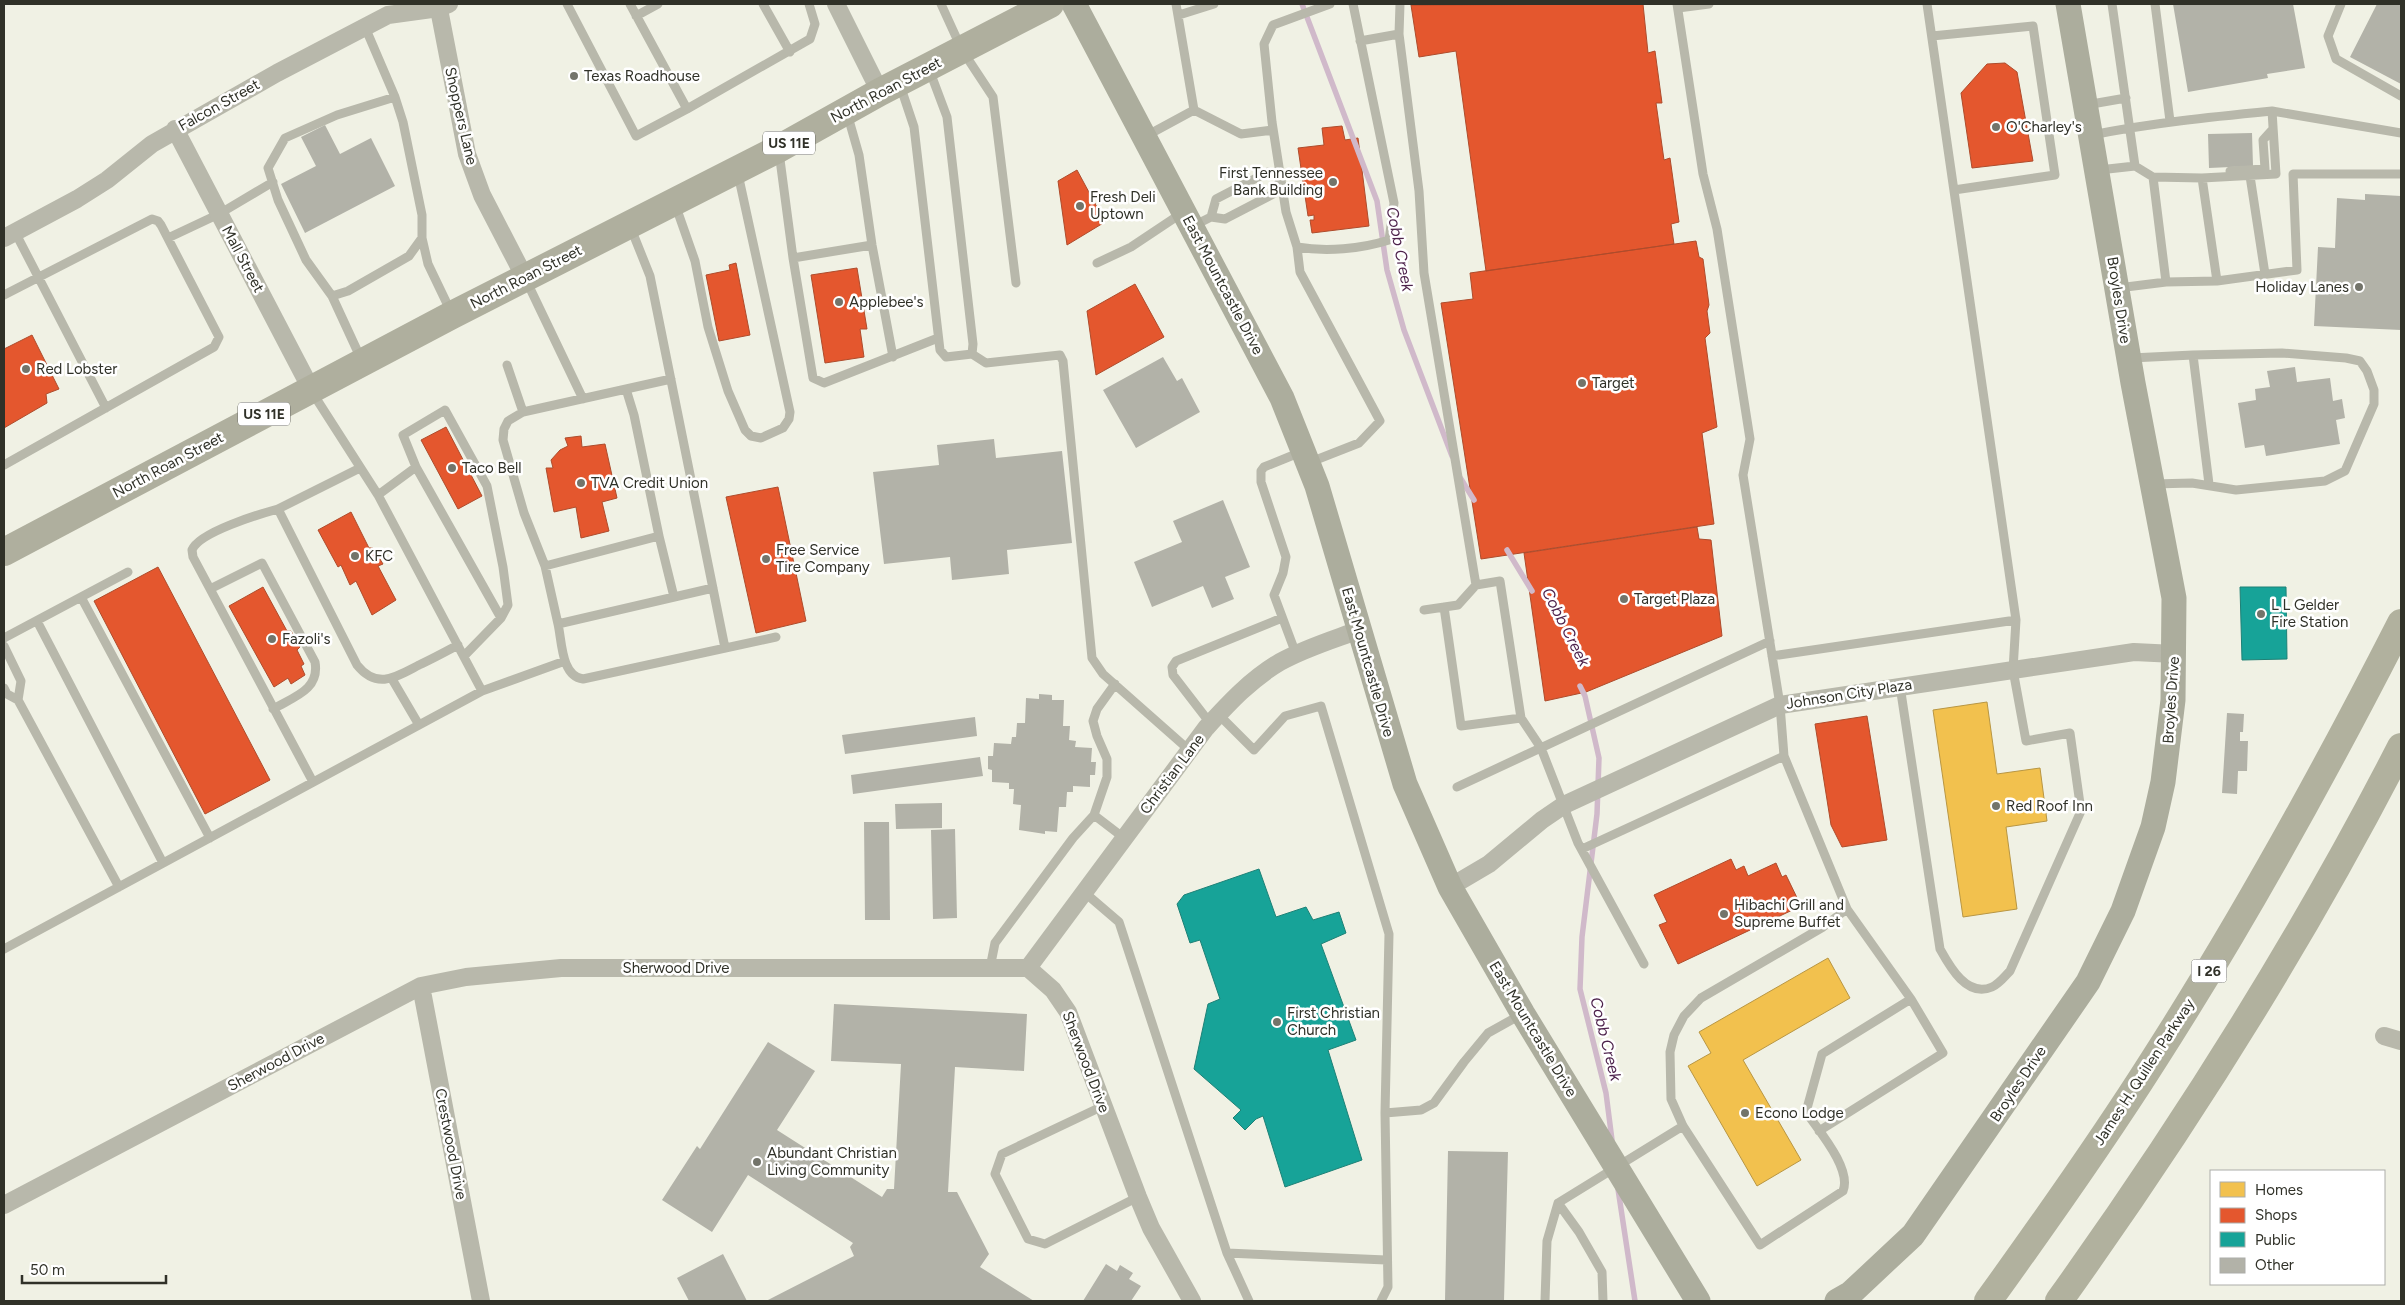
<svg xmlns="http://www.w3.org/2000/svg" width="2405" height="1305" font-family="Figtree,sans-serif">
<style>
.homes{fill:#f2c14e;stroke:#b89643}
.shops{fill:#e4572e;stroke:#ae4c2c}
.public{fill:#17a398;stroke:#1e8176}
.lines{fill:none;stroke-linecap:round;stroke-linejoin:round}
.stream{stroke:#d0b9ca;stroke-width:5.5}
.building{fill:#b2b2a8}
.lane{stroke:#b8b8ab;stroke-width:9}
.street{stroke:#b8b8ab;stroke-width:18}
.secondary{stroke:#acad9d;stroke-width:25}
.primary{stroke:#afaf9e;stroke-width:28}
.highway{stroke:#b1b19e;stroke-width:28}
.poi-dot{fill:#73746a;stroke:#fff;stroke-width:2}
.labels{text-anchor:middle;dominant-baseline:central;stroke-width:5;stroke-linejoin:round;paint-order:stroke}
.shield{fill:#fff;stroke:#6e6f68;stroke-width:1}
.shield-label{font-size:14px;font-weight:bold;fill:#303128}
.poi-label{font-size:15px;fill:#303128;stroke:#fff;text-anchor:start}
.street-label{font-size:15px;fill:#303128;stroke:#fff}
.water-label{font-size:16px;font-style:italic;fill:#4e234c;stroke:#fff}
</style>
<rect width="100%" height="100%" fill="#f0f1e4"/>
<path class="homes" d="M1987 702 1997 774 2040 768 2047 821 2006 827 2017 909 1963 917 1933 710Z
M1828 958 1850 998 1743 1060 1801 1160 1757 1186 1688 1066 1711 1053 1699 1032Z"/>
<path class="shops" d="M1643 4 1648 53 1655 51 1662 103H1656L1664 160 1670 158 1679 222 1671 224 1674 244 1486 271 1456 51 1419 57 1411 5Z
M2005 63 2017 72 2033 161 1972 168 1961 93 1987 64Z
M1342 126 1345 140 1358 138 1369 226 1312 233 1310 220H1314V215L1308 216 1298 148 1324 145 1322 128Z
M1077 170 1105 222 1067 245 1058 181Z
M1696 241 1699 257 1703 259 1709 305 1707 311 1710 333 1705 338 1717 427 1702 433 1714 524 1481 559 1441 303 1473 299 1470 273Z
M736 263 750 335 719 341 706 275 730 270 729 265Z
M857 268 867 329H860L864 357 825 363 811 275Z
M1135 284 1164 337 1096 375 1087 311Z
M32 335 59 389 46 394 47 403 4 428V349Z
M446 427 482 496 458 509 421 440Z
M581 436 582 447 605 444 617 498 602 502 609 531 581 538 576 507 554 512 546 468H553L551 460 560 450 568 446 565 438Z
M778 487 806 621 756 633 726 497Z
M351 512 369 548H373L383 564 378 566 396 600 372 615 356 581 350 585 341 565 338 567 318 530Z
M1697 527 1699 539 1711 540 1722 636 1586 692 1545 701 1524 553Z
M158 567 270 780 205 814 94 601Z
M263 587 287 631H291L300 647 297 650 304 664 301 666 305 675 291 684 288 678 274 687 229 606Z
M1867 716 1887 840 1842 847 1831 825 1815 724Z
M1731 859 1736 870 1744 866 1748 876 1776 863 1782 877 1786 875 1801 906 1678 964 1659 925 1667 922 1654 895Z"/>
<path class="public" d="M2240 587H2286L2287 659 2242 660Z
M1259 869 1276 917 1306 907 1313 920 1339 912 1346 933 1321 944 1356 1040 1328 1050 1362 1160 1285 1187 1263 1116 1256 1119 1245 1130 1233 1118 1241 1110 1194 1069 1208 1004 1220 999 1200 940 1190 943 1177 904 1184 895Z"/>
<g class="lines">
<path class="stream" d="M1302 4 1377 201 1387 270 1404 330 1452 456
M1461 479 1474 500
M1507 550 1532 591
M1580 686 1585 696 1599 758 1597 814 1582 937 1580 989 1606 1093 1612 1140
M1618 1189 1635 1301"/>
</g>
<path class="building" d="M2173 4H2293L2305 68 2267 74 2268 78 2188 92Z
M2377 4H2401V84L2350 57Z
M325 125 340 154 371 138 395 186 305 233 281 184 316 166 301 137Z
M2252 133 2253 166 2209 168 2208 134Z
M2365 194 2401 196V330L2314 326 2318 247 2335 248 2337 198 2365 200Z
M1163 357 1177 381 1182 378 1200 412 1136 448 1103 390Z
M2295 367 2297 382 2330 378 2333 401 2342 399 2345 418 2336 420 2340 444 2266 456 2264 445 2245 448 2238 403 2256 400 2255 389 2270 387 2267 371Z
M994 439 996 458 1062 451 1072 543 1007 550 1009 574 952 580 950 557 884 564 873 472 939 465 937 445Z
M1223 500 1250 567 1225 577 1234 599 1212 608 1203 586 1152 607 1134 562 1182 542 1173 521Z
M1039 694 1052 695V700H1064L1063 726H1070L1069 740 1076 741 1075 747 1092 748 1091 762H1096L1095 775H1090V787L1073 786V792H1067L1066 807H1059L1057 832 1045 831V834L1019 830 1021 805 1013 804 1014 789H1009V783L992 782V770L988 769V756H993L994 743 1011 744 1012 737H1016L1017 723H1025L1026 698 1039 699Z
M2227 713 2244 714 2243 732H2240V741H2248L2247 771H2238L2237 794 2222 793Z
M975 717 977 736 845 754 842 735Z
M980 757 983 776 853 794 851 775Z
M942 803V828L896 829 895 804Z
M864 822H889L890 920H865Z
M955 829 957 918 933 919 931 830Z
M834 1004 1027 1014 1024 1071 955 1067 948 1192H957L989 1254 980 1267 1034 1301H766L854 1256 850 1247 853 1243 748 1175 712 1232 662 1200 697 1146 700 1149 768 1042 815 1071 777 1130 882 1197 887 1189H894L901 1064 831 1061Z
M1448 1151 1508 1152 1504 1301H1445Z
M723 1254 747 1301H689L677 1278Z
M1106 1264 1117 1271 1120 1265 1133 1273 1129 1279 1141 1286 1131 1301H1083Z"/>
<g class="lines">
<path class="lane" d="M567 4 636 136 687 109 630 4
M763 4 790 52
M941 4 962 50 993 97 1016 283
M1176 4 1194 110
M1330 4 1273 25 1264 44 1272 122 1286 212 1297 247C1326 252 1361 249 1389 240L1394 203 1353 4
M1400 4 1399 34 1419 191 1424 273 1476 585
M1677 4 1703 174 1717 229 1750 439 1743 475 1780 705 1784 756 1847 909 1911 999 1943 1053 1819 1131
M2155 4 2170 121
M2341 4 2328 36 2336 59 2401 96
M1678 8 1709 4
M1179 15 1214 4
M636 16 658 4
M365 27 395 97 403 122 422 215V238L428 264 451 312
M1932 36 2033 26 2055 175 1954 190
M1360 41 1399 34
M929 69 947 117 973 344 972 354
M900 85 914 127 940 350 946 357 972 354 986 363 1060 355 1063 361 1092 658 1103 674 1189 750
M2086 105 2126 98
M687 109 810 39 815 24 809 4
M1194 110 1241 134 1273 130
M2272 111 2401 133
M847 113 859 155 872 245 893 357
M2092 135C2151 123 2211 117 2272 111L2276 174 2202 178 2153 177 2135 166 2112 4
M1146 136 1194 110
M779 152 793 258 813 378 824 383 938 338
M2099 170 2135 166
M2230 171 2265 169 2263 140 2273 129
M2250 176 2265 274
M2202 178 2217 281
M675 204 695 261 708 327 728 391 745 430 751 436 761 438 783 428 789 419 790 412 738 174
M630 226 650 276 725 648
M1193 226 1211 217 1225 219 1275 193 1281 177 1268 172 1216 199 1211 217
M15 232 106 408
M168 238 219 214 273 182
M1297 247 1300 272 1380 421 1359 443 1308 463
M793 258 872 245
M1097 263 1131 247 1182 213
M526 280 583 399
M2166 282 2217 281 2297 270 2293 174H2401
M2118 288 2166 282 2153 177
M4 295 152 219 158 221 161 225 219 337 214 347 4 465
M332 296 348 291 409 256 422 238
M2131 358 2193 355
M362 361 332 296 306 260 278 200 268 168 285 138 337 115 395 97
M507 365 523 412
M626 389 634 415 659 536 545 566 524 513 503 440 504 429 508 421 523 412 671 379
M312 392 378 495 482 691
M360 468 278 509 357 665C377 690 396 677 419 665 432 659 445 652 458 645
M2153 484 2192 483 2236 490 2325 481 2345 471 2374 404V390L2367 371 2360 361 2346 358 2282 353 2193 355 2209 484
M378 495 416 467
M278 509C260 514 199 532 192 550L193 557 313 782
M659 536 674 597
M545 566 558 624
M713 588 558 624C562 641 561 676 583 679L776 637
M210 589 262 563 315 662C320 690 293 697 273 709
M81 597 210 838
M1444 607 1461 726 1521 718
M1424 610 1458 605 1476 585 1500 581 1521 718 1541 748 1578 843 1644 964
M37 621 163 863
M4 638 128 572
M4 646 21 681 18 700 7 694 4 688
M1296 654 1274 595 1283 573 1286 557 1261 482V471L1264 467 1301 452
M464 656 501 618 508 605 503 567 487 486 445 410 403 435 416 467 501 618
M1772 656 2016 620
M392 679 419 725
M1900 686 1940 949C1950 967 1967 998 1992 987 1999 984 2005 976 2010 971L2081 811 2070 733 2026 741 2013 670 2016 620 1927 4
M18 700 119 887
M1218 714 1254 750 1285 716 1321 706 1389 934 1385 1113 1388 1287 1381 1301
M1210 723 1173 675 1172 667 1176 661 1282 618
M1457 787 1770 641
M1094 815 1124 838
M1582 849 1784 756
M1084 892 1119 922 1227 1253 1249 1301
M1847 909 1823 927 1701 998 1684 1016 1674 1035 1670 1052 1671 1099 1683 1126 1760 1245 1843 1191C1852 1169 1819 1131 1806 1112L1822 1054 1911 999
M4 949 482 691 565 661
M990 968 995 943 1073 838 1094 815 1107 777V759L1097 736 1093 721 1097 709 1115 684
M1103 1106 1002 1154 995 1174 1028 1239 1045 1244 1138 1197
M1385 1113 1421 1110 1434 1103 1464 1062 1488 1033 1522 1014
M1558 1203 1579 1232 1602 1272 1603 1301
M1227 1253 1386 1260
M1545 1301 1547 1241 1558 1203 1683 1126"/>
<path class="street" d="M438 4 467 154 482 195 525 278
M836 4 880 92
M175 129 311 389
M4 238 77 199 107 180 152 144 277 73 388 15 439 8 449 4
M1450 887 1489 864 1542 820 1564 805 1780 705 2134 652 2175 654
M1028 968 1206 728C1229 703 1251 679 1280 662 1305 648 1332 640 1359 630
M421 986 481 1301
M2384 1036 2401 1041
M4 1205 421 986 466 977 561 968H1028L1053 990 1068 1012 1138 1197 1151 1228 1192 1301"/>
<path class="secondary" d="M1074 4 1282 398 1317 486 1405 784 1450 887 1523 1014 1698 1301
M1837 1301 1851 1293 1913 1235 2088 982 2123 911 2153 827 2163 782 2173 700 2174 598 2133 383 2068 4"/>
<path class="primary" d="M4 552 452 315 778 149 880 92 1050 4"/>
<path class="highway" d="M1988 1301C2045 1222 2101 1143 2153 1061 2244 919 2325 772 2401 623
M2059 1301C2185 1125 2302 940 2401 747"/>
</g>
<g class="poi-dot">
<circle cx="574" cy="76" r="5"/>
<circle cx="1996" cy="127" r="5"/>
<circle cx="1333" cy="182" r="5"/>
<circle cx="1080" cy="206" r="5"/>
<circle cx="2359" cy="287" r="5"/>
<circle cx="839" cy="302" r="5"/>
<circle cx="26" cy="369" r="5"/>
<circle cx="1582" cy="383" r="5"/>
<circle cx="452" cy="468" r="5"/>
<circle cx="581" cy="483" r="5"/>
<circle cx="355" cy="556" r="5"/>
<circle cx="766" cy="559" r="5"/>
<circle cx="1624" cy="599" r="5"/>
<circle cx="2261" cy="614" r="5"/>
<circle cx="272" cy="639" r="5"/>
<circle cx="1996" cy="806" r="5"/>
<circle cx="1724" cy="914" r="5"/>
<circle cx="1277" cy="1022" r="5"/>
<circle cx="1745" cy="1113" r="5"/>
<circle cx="757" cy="1162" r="5"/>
</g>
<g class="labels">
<g class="shield">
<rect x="763" y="131.5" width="52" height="23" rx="4"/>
<rect x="238" y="402.5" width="52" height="23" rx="4"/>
<rect x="2191.5" y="959.5" width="35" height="23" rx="4"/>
</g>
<g class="shield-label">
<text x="789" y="143">US 11E</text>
<text x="264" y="414">US 11E</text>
<text x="2209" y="971">I 26</text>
</g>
<g class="poi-label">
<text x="584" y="76">Texas Roadhouse</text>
<text x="2006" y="127">O'Charley's</text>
<text x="1323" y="173" text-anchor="end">First Tennessee<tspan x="1323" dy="17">Bank Building</tspan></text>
<text x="1090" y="197">Fresh Deli<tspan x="1090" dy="17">Uptown</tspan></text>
<text x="2349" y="287" text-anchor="end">Holiday Lanes</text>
<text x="849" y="302">Applebee's</text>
<text x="36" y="369">Red Lobster</text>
<text x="1592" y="383">Target</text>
<text x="462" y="468">Taco Bell</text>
<text x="591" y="483">TVA Credit Union</text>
<text x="776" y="550">Free Service<tspan x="776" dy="17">Tire Company</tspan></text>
<text x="365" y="556">KFC</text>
<text x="1634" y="599">Target Plaza</text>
<text x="2271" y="605">L L Gelder<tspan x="2271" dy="17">Fire Station</tspan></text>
<text x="282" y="639">Fazoli's</text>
<text x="2006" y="806">Red Roof Inn</text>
<text x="1734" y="905">Hibachi Grill and<tspan x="1734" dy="17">Supreme Buffet</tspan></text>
<text x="1287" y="1013">First Christian<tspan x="1287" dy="17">Church</tspan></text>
<text x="1755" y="1113">Econo Lodge</text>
<text x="767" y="1153">Abundant Christian<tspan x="767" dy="17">Living Community</tspan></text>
</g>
<g class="street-label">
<text transform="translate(886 90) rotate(-28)">North Roan Street</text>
<text transform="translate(219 105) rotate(-29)">Falcon Street</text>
<text transform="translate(461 116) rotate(77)">Shoppers Lane</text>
<text transform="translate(243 259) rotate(62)">Mall Street</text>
<text transform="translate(526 277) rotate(-27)">North Roan Street</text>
<text transform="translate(1223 285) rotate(62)">East Mountcastle Drive</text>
<text transform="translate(2119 300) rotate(81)">Broyles Drive</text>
<text transform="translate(168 465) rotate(-28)">North Roan Street</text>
<text transform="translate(1368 662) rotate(74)">East Mountcastle Drive</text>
<text transform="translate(1849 694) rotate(-9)">Johnson City Plaza</text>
<text transform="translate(2171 700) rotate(-86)">Broyles Drive</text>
<text transform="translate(1172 774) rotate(-53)">Christian Lane</text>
<text x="676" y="968">Sherwood Drive</text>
<text transform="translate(1533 1029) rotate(59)">East Mountcastle Drive</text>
<text transform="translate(276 1062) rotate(-28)">Sherwood Drive</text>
<text transform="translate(1086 1062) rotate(69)">Sherwood Drive</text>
<text transform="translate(2144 1072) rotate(-57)">James H. Quillen Parkway</text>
<text transform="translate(2018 1084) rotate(-56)">Broyles Drive</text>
<text transform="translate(451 1144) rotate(79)">Crestwood Drive</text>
</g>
<g class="water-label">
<text transform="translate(1400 249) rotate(79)">Cobb Creek</text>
<text transform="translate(1566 627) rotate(63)">Cobb Creek</text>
<text transform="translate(1606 1039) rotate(76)">Cobb Creek</text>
</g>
</g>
<rect width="2405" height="1305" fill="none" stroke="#303128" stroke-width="10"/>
<rect x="2210" y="1170" width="175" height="115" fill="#ffffff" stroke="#acada9"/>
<rect x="2220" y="1182" width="25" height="15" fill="#f2c14e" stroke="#acada9"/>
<text x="2255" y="1195" font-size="15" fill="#303128">Homes</text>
<rect x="2220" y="1208" width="25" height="15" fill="#e4572e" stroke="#acada9"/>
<text x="2255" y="1220" font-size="15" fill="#303128">Shops</text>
<rect x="2220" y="1232" width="25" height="15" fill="#17a398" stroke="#acada9"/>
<text x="2255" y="1245" font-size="15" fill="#303128">Public</text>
<rect x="2220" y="1258" width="25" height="15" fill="#b2b2a8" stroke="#acada9"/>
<text x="2255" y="1270" font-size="15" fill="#303128">Other</text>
<path d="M22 1275v8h144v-8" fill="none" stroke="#303128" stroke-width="2.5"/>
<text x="30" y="1275" font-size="15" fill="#303128" stroke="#ffffff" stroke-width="4" paint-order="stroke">50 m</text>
</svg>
